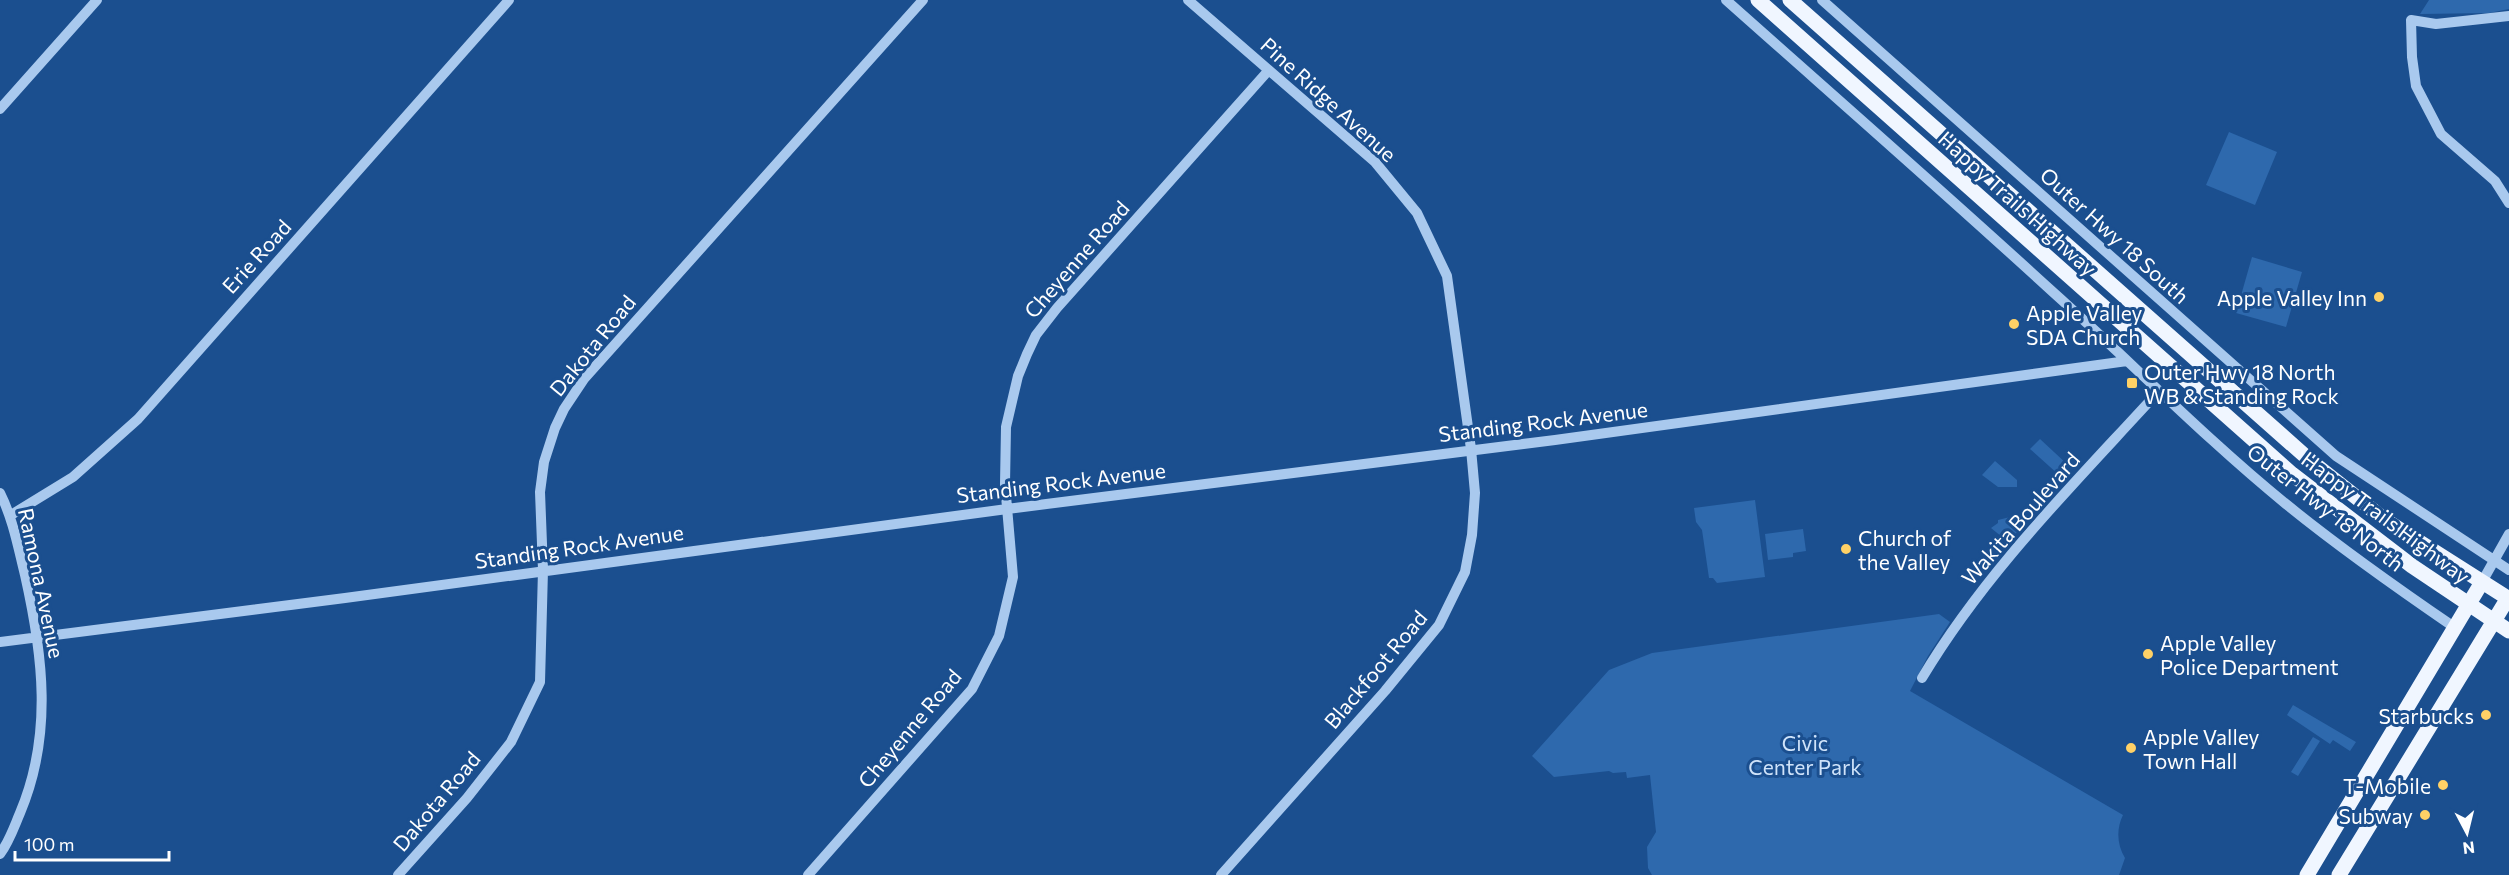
<svg xmlns="http://www.w3.org/2000/svg" width="2509" height="875" font-family="Commissioner,sans-serif">
<style>
.green{fill:#2e69ad}
.lines{fill:none;stroke-linecap:round;stroke-linejoin:round}
.minor{stroke:#a9c9ee;stroke-width:10}
.major{stroke:#f0f6ff;stroke-width:15}
.poi-dot{fill:#ffd166;stroke:#1b4f8f;stroke-width:2}
.labels{text-anchor:middle;dominant-baseline:central;stroke-width:6;stroke-linejoin:round;paint-order:stroke}
.street-label{font-size:21px;fill:#fff;stroke:#1b4f8f}
.poi-label{font-size:21px;fill:#fff;stroke:#1b4f8f;text-anchor:start}
.park-label{font-size:21px;fill:#cfe3fa;stroke:#1b4f8f}
</style>
<rect width="100%" height="100%" fill="#1b4f8f"/>
<path class="green" d="M2429 0H2509V9L2489 13 2420 14Z
M2229 132 2277 152 2255 205 2206 185Z
M2252 257 2302 272 2286 327 2236 313Z
M2040 439 2068 465 2059 475 2030 449Z
M1995 461 2017 480V487H1998L1982 475Z
M1755 500 1765 577 1717 583 1713 578H1709L1702 530 1696 522 1694 508Z
M2018 515 2019 530 2010 540 2007 541 1991 528 1998 523V520Z
M1803 529 1806 551 1793 553V557L1768 560 1765 534Z
M1939 614 1950 622 1928 656 1910 691 2123 815C2116 829 2117 845 2125 858L2119 875H1652L1648 868 1647 847 1656 832 1650 775 1627 778 1626 772 1613 773 1609 771 1554 777 1532 756 1609 670 1652 653Z
M2293 705 2356 742 2350 751 2333 740 2330 744 2287 715Z
M2313 737 2320 741 2298 776 2291 772Z"/>
<g class="lines">
<path class="minor" d="M1188 0 1375 162 1417 213 1447 276 1471 449 1475 493 1472 535 1465 572 1439 625 1385 691 1221 875
M1726 0C1835 97 1946 194 2054 293 2132 363 2205 438 2286 504 2340 548 2397 588 2454 627
M1822 0 2336 456 2509 570
M2509 16 2436 24 2411 20 2412 57 2416 86 2441 134 2495 181 2509 203
M0 109 97 0
M0 493C13 519 18 547 25 575 43 655 53 735 20 813 14 827 9 842 0 854
M11 515 73 477 138 419 509 0
M2482 582 2509 534
M0 642 345 598 1007 509 1555 440 2127 361
M1922 678C1985 572 2075 483 2158 392
M398 875 467 798 511 742 540 682 543 570 540 492 544 462 555 428 564 409 584 379 923 0
M808 875 972 689 999 636 1013 577 1005 484 1006 427 1018 376 1027 354 1036 335 1057 308 1268 71"/>
<path class="major" d="M1758 0 2292 474 2412 566 2509 631
M1790 0 2313 463 2385 520 2509 599
M2307 875 2482 582
M2339 875 2508 598"/>
</g>
<g class="poi-dot">
<circle cx="2379" cy="297" r="6"/>
<circle cx="2014" cy="324" r="6"/>
<rect x="2126" y="377" width="12" height="12" rx="3"/>
<circle cx="1846" cy="549" r="6"/>
<circle cx="2148" cy="654" r="6"/>
<circle cx="2486" cy="715" r="6"/>
<circle cx="2131" cy="748" r="6"/>
<circle cx="2443" cy="785" r="6"/>
<circle cx="2425" cy="815" r="6"/>
</g>
<g class="labels">
<g class="street-label">
<text transform="translate(1329 99) rotate(42)">Pine Ridge Avenue</text>
<text transform="translate(2018 203) rotate(42)">Happy Trails Highway</text>
<text transform="translate(2115 235) rotate(42)">Outer Hwy 18 South</text>
<text transform="translate(256 256) rotate(-48)">Erie Road</text>
<text transform="translate(1076 259) rotate(-49)">Cheyenne Road</text>
<text transform="translate(592 345) rotate(-51)">Dakota Road</text>
<text transform="translate(1543 421) rotate(-7)">Standing Rock Avenue</text>
<text transform="translate(1061 482) rotate(-7)">Standing Rock Avenue</text>
<text transform="translate(2326 507) rotate(38)">Outer Hwy 18 North</text>
<text transform="translate(2386 517) rotate(37)">Happy Trails Highway</text>
<text transform="translate(2020 518) rotate(-49)">Wakita Boulevard</text>
<text transform="translate(579 546) rotate(-8)">Standing Rock Avenue</text>
<text transform="translate(42 583) rotate(78)">Ramona Avenue</text>
<text transform="translate(1375 669) rotate(-50)">Blackfoot Road</text>
<text transform="translate(909 728) rotate(-50)">Cheyenne Road</text>
<text transform="translate(436 801) rotate(-50)">Dakota Road</text>
</g>
<g class="poi-label">
<text x="2367" y="297" text-anchor="end">Apple Valley Inn</text>
<text x="2026" y="312">Apple Valley<tspan x="2026" dy="24">SDA Church</tspan></text>
<text x="2144" y="371">Outer Hwy 18 North<tspan x="2144" dy="24">WB &amp; Standing Rock</tspan></text>
<text x="1858" y="537">Church of<tspan x="1858" dy="24">the Valley</tspan></text>
<text x="2160" y="642">Apple Valley<tspan x="2160" dy="24">Police Department</tspan></text>
<text x="2474" y="715" text-anchor="end">Starbucks</text>
<text x="2143" y="736">Apple Valley<tspan x="2143" dy="24">Town Hall</tspan></text>
<text x="2431" y="785" text-anchor="end">T-Mobile</text>
<text x="2413" y="815" text-anchor="end">Subway</text>
</g>
<g class="park-label">
<text x="1805" y="742">Civic<tspan x="1805" dy="24">Center Park</tspan></text>
</g>
</g>
<g transform="translate(2467 833) rotate(173)" stroke="#1b4f8f" stroke-width="4.5" paint-order="stroke">
<path d="M0-4.5L10 22L0 15L-10 22Z" fill="#ffffff"/>
<text y="-9" font-size="16" font-weight="bold" text-anchor="middle" fill="#ffffff">N</text>
</g>
<path d="M15 851v9h154v-9" fill="none" stroke="#ffffff" stroke-width="3"/>
<text x="24" y="851" font-size="18" fill="#ffffff" stroke="#1b4f8f" stroke-width="4.5" paint-order="stroke">100 m</text>
</svg>
